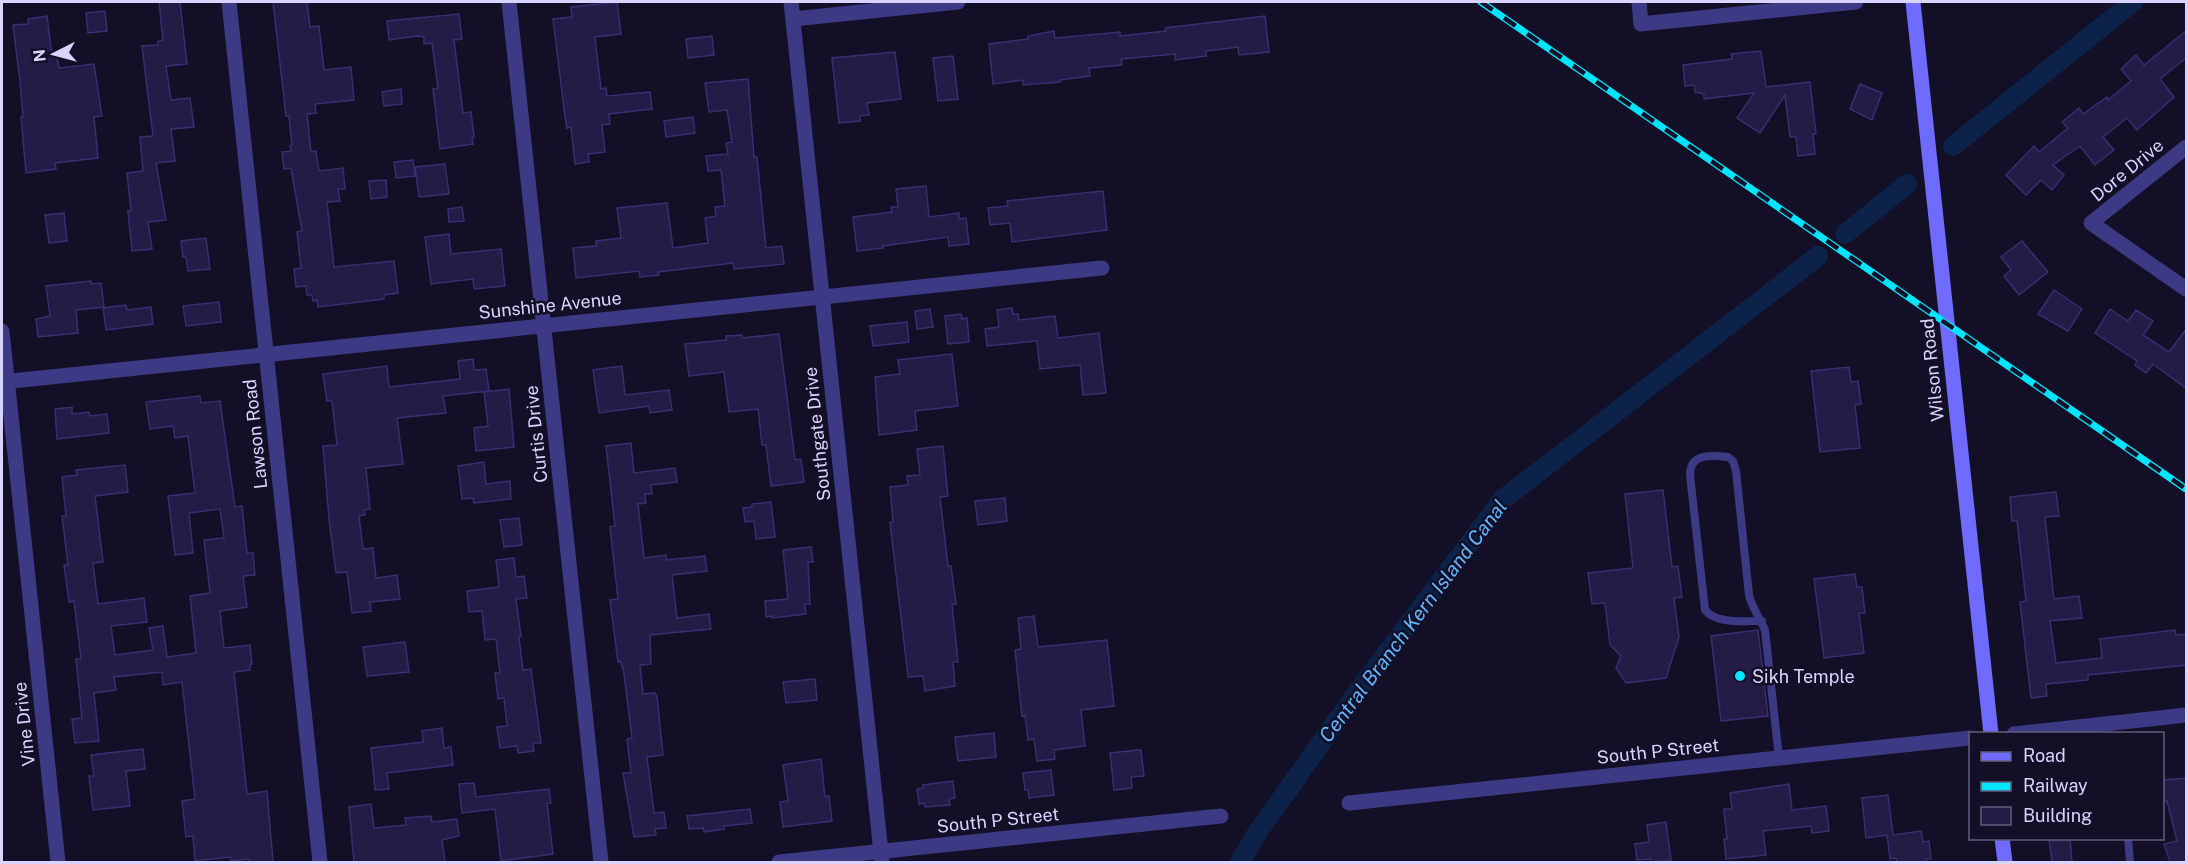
<svg xmlns="http://www.w3.org/2000/svg" width="2188" height="864" font-family="'Public Sans',sans-serif">
<style>
.lines{fill:none;stroke-linecap:round;stroke-linejoin:round}
.canal{stroke:#0c2248;stroke-width:20}
.building{fill:#241b47;stroke:#3b2d73;stroke-width:1.5}
.lane{stroke:#3d3a85;stroke-width:8}
.street{stroke:#3d3a85;stroke-width:15}
.secondary{stroke:#6f6bff;stroke-width:15}
.rail-casing{stroke:#00e5ff;stroke-width:7}
.rail{stroke:#130f26;stroke-width:4.5;stroke-dasharray:14;stroke-linecap:butt}
.poi-dot{fill:#00e5ff;stroke:#130f26;stroke-width:2}
.labels{text-anchor:middle;dominant-baseline:central;stroke-width:5;stroke-linejoin:round;paint-order:stroke}
.street-label{font-size:18px;fill:#d9d4ff;stroke:#130f26}
.poi-label{font-size:18px;fill:#d9d4ff;stroke:#130f26;text-anchor:start}
.water-label{font-size:20px;font-style:italic;fill:#62b6ff;stroke:#130f26}
</style>
<rect width="100%" height="100%" fill="#130f26"/>
<g class="lines">
<path class="canal" d="M1953 146 2133 2
M1845 234 1907 184
M1240 862 1257 833 1356 694 1502 500 1818 256"/>
</g>
<path class="building" d="M159 2H180L187 64 166 66 171 100 190 98 194 127 171 129 175 161 156 163 166 220 148 222 152 249 132 251 128 211H131L127 173 143 171 140 137 153 136 142 46 158 45V41L163 40Z
M273 2H307L310 27 319 26 324 70 351 67 354 100 315 104 316 113 307 114 311 152 316 151 319 171 343 168 345 189H338L340 201 327 202 334 267 394 261 398 293 384 295V299L318 307 317 300 313 301 312 295H307L306 286 296 287 294 269 301 268 297 232 302 231 291 168 284 169 282 152 291 151 290 146 292 145 289 116H286Z
M617 2 621 34 595 37 601 89 606 88 607 96 650 92 652 109 609 114 610 124 602 125 605 152 588 154 589 162 575 164 571 127 567 128 565 117 553 19 572 17 571 7Z
M105 11 107 31 88 33 86 13Z
M459 14 462 39 454 40 463 113 471 112 474 137H472L473 144 440 149 433 89 438 88 432 43 424 44V37L417 36 389 40 387 21Z
M47 16 51 49 52 51H56L59 68 94 64 102 116 94 117 98 158 55 163 56 169 26 173 21 117H23L20 82 13 25 28 24V19Z
M1265 16 1269 52 1239 55 1238 47 1206 51V56L1175 60V54L1121 59 1122 65 1089 68 1090 76 1060 80V82L1023 85V80L993 84 989 44 1028 39V36L1054 31 1055 38 1120 32V36L1166 31 1165 28Z
M2187 30V57L2160 79 2174 97 2137 130 2127 118 2103 137 2114 150 2095 165 2080 146 2053 165 2064 175 2052 190 2041 180 2026 195 2006 175 2034 146 2039 152 2068 128 2062 122 2079 108 2083 114 2107 97 2108 100 2131 81 2121 69 2136 55 2144 65Z
M712 36 714 55 688 58 686 39Z
M1761 51 1766 87 1810 82 1816 134H1813L1815 154 1798 156 1796 137H1790L1785 95 1760 133 1737 118 1754 93 1704 99V94L1695 92 1694 85 1685 86 1683 65 1732 59 1731 54Z
M895 52 901 99 867 103 869 115 860 116V121L839 123 832 58Z
M953 56 958 99 938 101 933 58Z
M748 79 754 157H757L766 248 782 246 784 264 734 269 733 263 658 272 659 275 640 277 639 271 576 278 573 248 597 246 596 241 621 238 617 208 667 203 673 248 708 243 705 218 716 216 715 207 725 206 721 170 708 171 706 156 728 154 726 143 732 142 727 110 709 112 705 83Z
M1860 84 1882 93 1872 120 1850 109Z
M401 89 402 104 384 106 382 92Z
M693 117 695 133 666 137 664 121Z
M413 160 415 176 396 178 394 162Z
M445 164 449 194 419 197 415 167Z
M386 180 387 197 371 199 369 181Z
M926 186 929 217 959 213V219L966 218 969 244 949 246 948 237 883 246V248L857 251 853 217 892 212 891 207H898L896 189Z
M1103 191 1107 230 1012 242 1010 223 990 225 988 208 1008 206 1007 201Z
M462 207 464 221 449 222 448 209Z
M64 213 67 241 49 243 45 215Z
M449 234 451 254 501 249 505 286 474 289 473 279 431 284 425 237Z
M206 238 210 269 188 271 186 257H183L181 241Z
M2022 241 2048 272 2019 295 2004 276 2011 270 2001 257Z
M91 281 92 284 101 283 104 307 76 310 78 333 38 337 36 319 50 316 46 286Z
M2054 290 2082 309 2068 331 2038 314Z
M219 302 221 322 186 326 183 306Z
M126 305 127 310 151 307 153 324 106 330 103 308Z
M1012 308 1013 314H1018L1019 320 1055 316 1058 338 1099 333 1106 393 1083 395 1080 365 1040 369 1037 341 987 346 985 329 999 327 997 310Z
M930 309 933 327 917 329 915 311Z
M2110 309 2128 321 2136 310 2153 321 2143 335 2169 352 2187 328V389L2153 364 2146 373 2135 365 2137 361 2095 333Z
M961 314 962 319 967 318 969 342 948 344 945 316Z
M907 322 909 342 873 346 870 326Z
M779 334 795 460 801 459 804 482 771 486 766 445H762L758 409 729 412 724 372 689 376 685 344 726 340V336L742 335V338Z
M952 354 958 406 915 411 917 430 879 435 875 377 900 374 898 360Z
M473 359 474 370 486 369 489 391 443 396 446 413 397 418 403 464 366 468 370 509 364 510 365 515 359 516 363 549 373 548 376 578 397 575 400 599 370 602 371 611 352 613 347 572 336 573 329 519 323 446 337 445 332 401H327L323 374 387 366 389 387 460 379 458 361Z
M622 366 625 395 669 390 672 410 650 413 649 406 599 413 593 370Z
M1849 367 1851 382 1858 381 1861 404 1855 405 1860 448 1820 452 1811 371Z
M509 389 514 447 476 451 474 428 488 426 484 392Z
M200 396 201 403 220 401 235 507 242 506 247 553H253L255 575 243 576 247 607 220 611 224 648 250 645 252 664H250V670L234 672 247 794 267 791 273 862H250L249 859 231 861 230 857 195 861 193 836 186 837 182 801 195 799 182 682 163 685 162 672 114 677 116 690 94 693 99 741 75 743 72 719 82 718 76 659H81L74 601 69 602 64 565H68L62 516H66L62 477 77 475 76 470 125 465 128 492 95 496 103 562 93 563 98 604 144 598 147 622 111 626 115 655 153 650 149 628 163 626 167 657 196 653 190 596 210 593 204 540 224 538 220 509 189 513 193 553 175 555 168 496 195 493 188 436 175 438 173 426 150 429 146 402Z
M72 407V414L89 412 90 416 107 414 109 433 57 439 55 409Z
M631 443 634 473 675 468 677 482 651 485 652 494H645L646 503 638 504 644 558 666 555V560L705 556 707 571 672 575 677 618 709 614 711 629 650 635 651 664 640 665 643 694 655 693 657 697 663 755 647 757 654 813 664 812 666 828 655 829 656 835 634 837 623 773H631L627 739 632 738 623 667H622L621 661 618 662 610 600 618 599 610 527 615 526 606 446Z
M943 446 948 496 940 497 948 566H951L956 604H952L958 662H953L955 686 925 691 923 676 908 677 890 522H893L890 487 908 485 907 476 920 475 917 449Z
M484 462 486 484 510 481 511 499 474 503 473 498 462 499 458 466Z
M1663 490 1672 567 1678 566 1682 597 1674 598 1679 637 1666 678 1626 683 1616 668 1621 656 1610 645 1605 603 1592 604 1588 573 1633 568 1625 494Z
M2056 492 2059 516 2045 517 2054 599 2079 596 2082 618 2050 621 2056 663 2102 658 2100 639 2175 630 2176 635 2187 634V665L2088 675V680L2046 684 2047 696 2031 698 2020 602 2026 601 2017 521H2012L2010 497Z
M1005 498 1007 521 978 525 975 501Z
M771 502 775 537 756 539 754 521 745 522 743 508 752 507V504Z
M519 518 522 545 504 547 500 520Z
M811 547 813 562H808L810 604H805L806 614 772 618V616L766 617 765 601 788 599 783 550Z
M514 558 516 577 524 576 527 598 516 599 521 636 519 637 523 670 531 669 541 743H533L534 751 518 753 517 746 500 748 497 727 507 726 504 698 498 699 495 673H500L496 639 485 640 482 611 469 612 467 591 499 587 496 560Z
M1855 574 1857 587H1862L1865 613H1859L1864 653 1824 658 1814 579Z
M1034 616 1038 647 1107 640 1114 706 1081 710 1085 746 1054 750 1055 759 1037 761 1034 739 1028 740 1025 715 1022 716 1015 650 1021 649 1018 618Z
M1758 630 1768 716 1721 721 1711 636Z
M405 642 409 672 367 676 363 647Z
M815 679 817 700 786 703 783 682Z
M442 728 444 748 451 747 453 765 387 773 389 789 375 790 371 748 423 742 422 731Z
M994 733 996 757 958 761 955 737Z
M143 749 145 769 126 771 130 806 93 810 89 776H94L91 755Z
M1138 750H1141L1144 776 1131 777 1132 788 1114 790 1110 753Z
M821 759 825 797 829 796 832 821 783 827 780 802 788 801 783 765Z
M1051 770 1054 795 1029 798 1028 790H1025L1023 773Z
M2187 778V862H2170L2164 844 2177 841 2167 801 2163 802V780Z
M953 781 955 798 949 799 950 805 925 807 924 803 919 804 917 789 923 788V785Z
M474 783 476 797 549 789 551 803H547L553 854 501 861 495 809 462 813 459 784Z
M1789 784 1792 810 1826 806 1829 831 1812 833 1811 826 1763 831 1766 855 1726 859 1724 839H1727L1724 809H1732L1730 793Z
M1888 795 1893 835 1921 831 1923 842 1929 841 1931 859H1926L1927 862H1897L1896 858 1890 859 1887 835 1866 838 1862 798Z
M371 804 374 828 406 825 405 818 431 816 432 822 457 819 459 836 442 840 445 862H354L349 807Z
M750 809 752 823 724 826V829L704 832 703 828 689 829 687 816Z
M1666 822 1671 860 1651 862V859L1637 860 1635 844 1649 842 1647 825Z
M2049 838H2070L2072 862H2052Z"/>
<g class="lines">
<path class="lane" d="M1762 621C1745 621 1716 624 1705 610L1690 475C1690 453 1711 455 1728 457L1733 461 1736 471 1749 595C1752 608 1760 618 1765 630L1779 758
M2128 838 2130 862"/>
<path class="street" d="M229 2 320 862
M509 2 601 862
M791 2 882 862
M1639 2 1641 24 1856 2
M793 19 958 2
M2186 147 2091 223 2186 289
M2 331 58 862
M2 382 1102 268
M2014 734 2186 715
M1349 803 1970 738
M779 862 1221 816"/>
<path class="secondary" d="M1913 2 1991 734
M2002 838 2005 862"/>
<g class="rail-casing">
<path id="rail" d="M1481 2 2186 489"/>
</g>
<use href="#rail" class="rail"/>
</g>
<circle class="poi-dot" cx="1740" cy="676" r="6"/>
<g class="labels">
<g class="street-label">
<text transform="translate(2127 170) rotate(-39)">Dore Drive</text>
<text transform="translate(550 305) rotate(-6)">Sunshine Avenue</text>
<text transform="translate(1932 370) rotate(-96)">Wilson Road</text>
<text transform="translate(255 434) rotate(-96)">Lawson Road</text>
<text transform="translate(536 434) rotate(-96)">Curtis Drive</text>
<text transform="translate(817 434) rotate(-96)">Southgate Drive</text>
<text transform="translate(24 724) rotate(-96)">Vine Drive</text>
<text transform="translate(1658 751) rotate(-6)">South P Street</text>
<text transform="translate(998 820) rotate(-6)">South P Street</text>
</g>
<g class="poi-label">
<text x="1752" y="676">Sikh Temple</text>
</g>
<g class="water-label">
<text transform="translate(1413 621) rotate(-53)">Central Branch Kern Island Canal</text>
</g>
</g>
<rect width="2188" height="864" fill="none" stroke="#d9d4ff" stroke-width="6"/>
<rect x="1969" y="732" width="195" height="108" fill="#130f26" stroke="#625e7d" stroke-width="1.5"/>
<rect x="1981" y="752" width="30" height="9" fill="#6f6bff" stroke="#625e7d" stroke-width="1.5"/>
<text x="2023" y="762" font-size="18" fill="#d9d4ff">Road</text>
<rect x="1981" y="782" width="30" height="9" fill="#00e5ff" stroke="#625e7d" stroke-width="1.5"/>
<text x="2023" y="792" font-size="18" fill="#d9d4ff">Railway</text>
<rect x="1981" y="807" width="30" height="18" fill="#241b47" stroke="#625e7d" stroke-width="1.5"/>
<text x="2023" y="822" font-size="18" fill="#d9d4ff">Building</text>
<g transform="translate(54 54) rotate(264)" stroke="#130f26" stroke-width="4.5" paint-order="stroke">
<path d="M0-4.5L10 22L0 15L-10 22Z" fill="#d9d4ff"/>
<text y="-9" font-size="16" font-weight="bold" text-anchor="middle" fill="#d9d4ff">N</text>
</g>
</svg>
